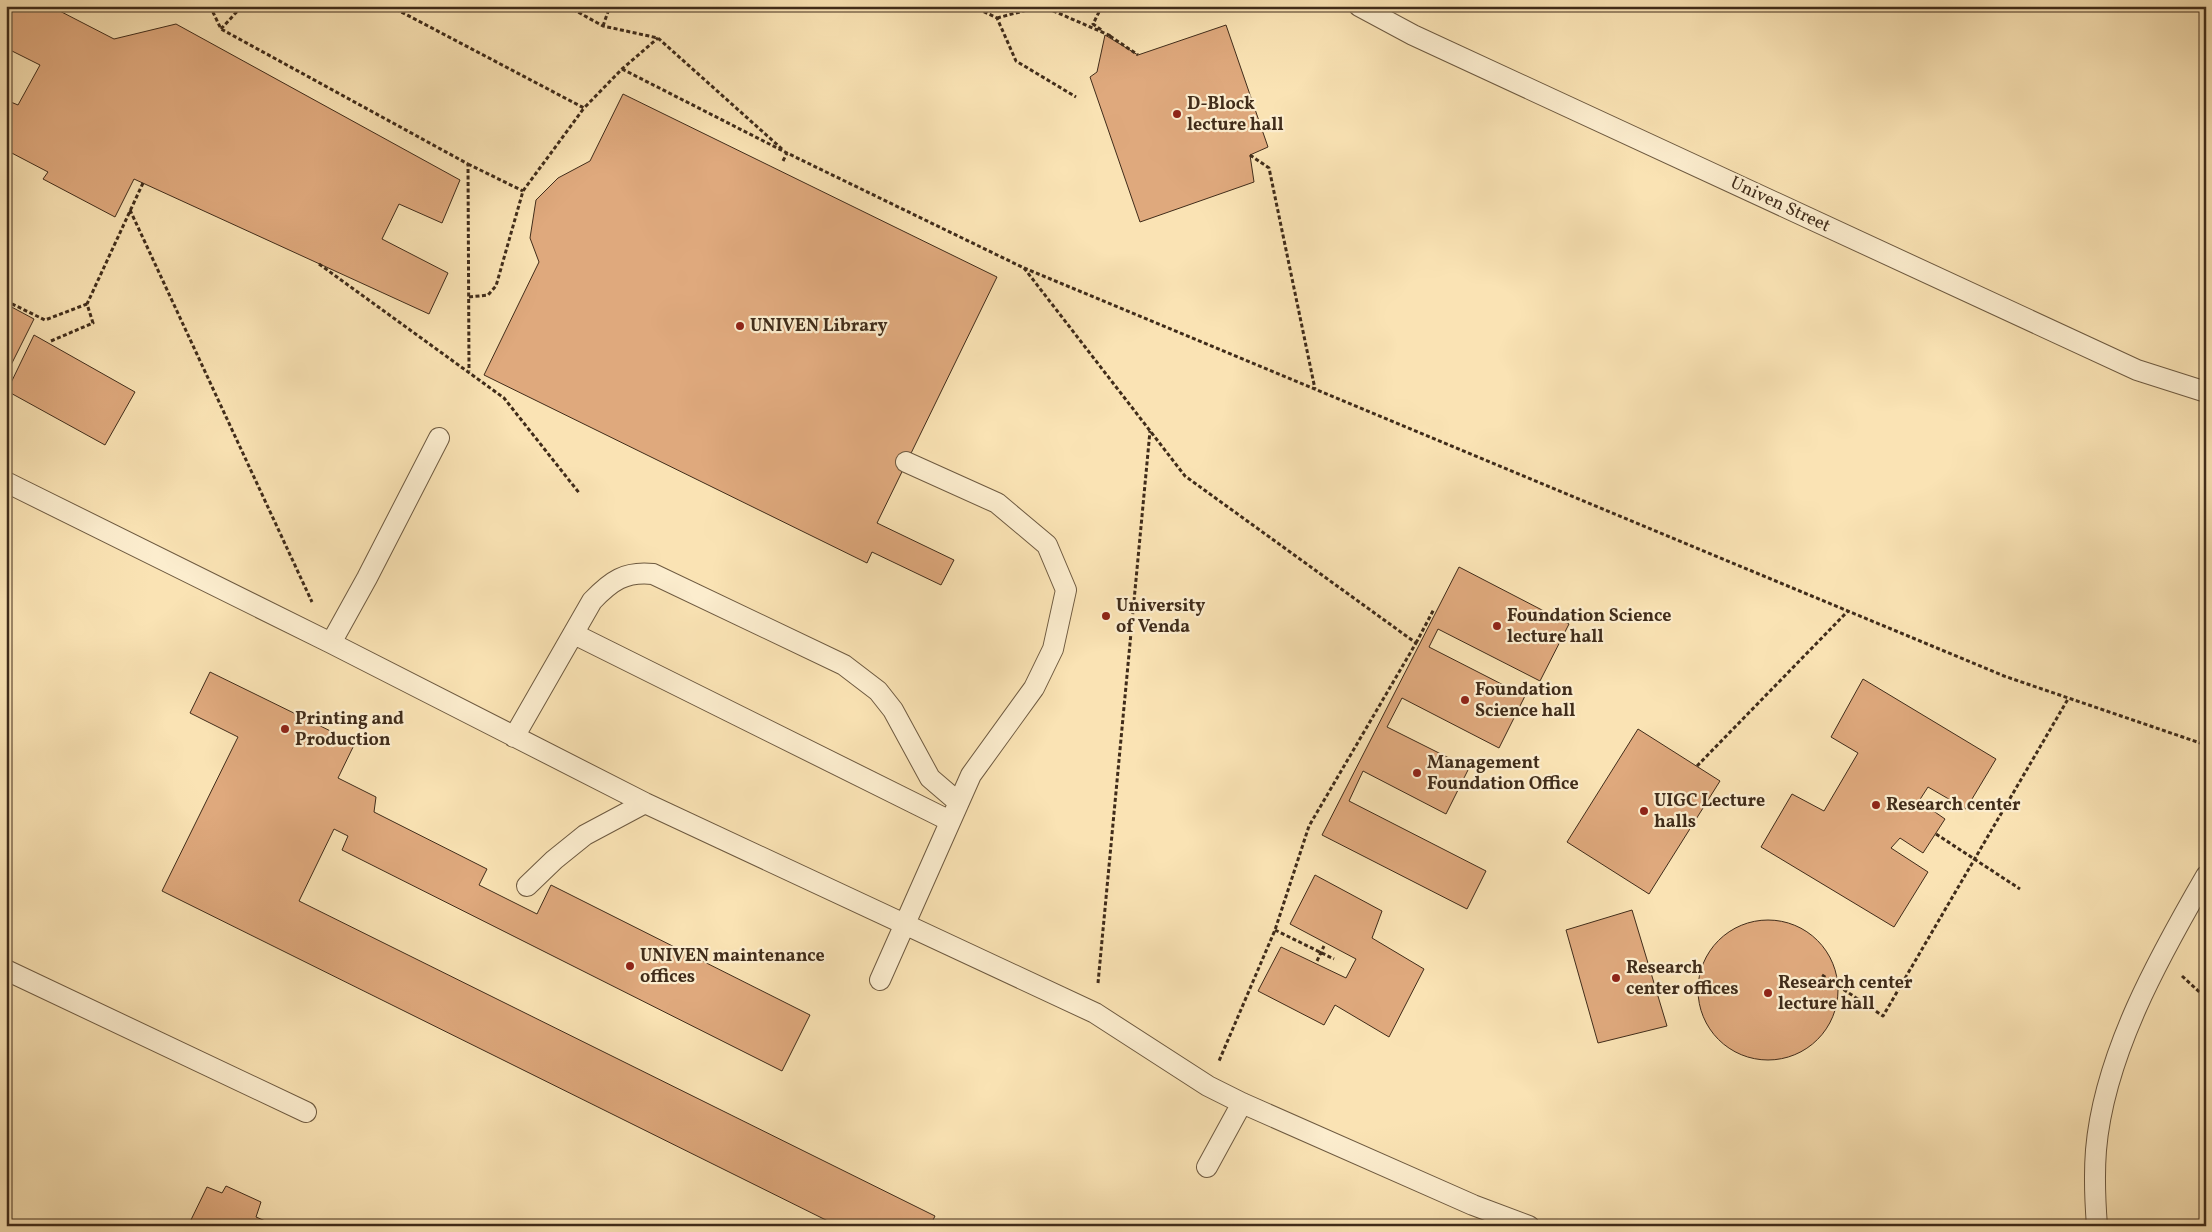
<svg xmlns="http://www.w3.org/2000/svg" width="2212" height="1232" font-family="Vollkorn,serif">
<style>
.building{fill:#dfa97d;stroke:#402c1a}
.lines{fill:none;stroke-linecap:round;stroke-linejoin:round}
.lane-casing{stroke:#6e5a40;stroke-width:22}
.path{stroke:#402c1a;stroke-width:3;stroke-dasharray:4 2.5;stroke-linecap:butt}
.lane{stroke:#fcedce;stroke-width:20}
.poi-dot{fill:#8f2418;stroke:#fcedce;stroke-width:2}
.labels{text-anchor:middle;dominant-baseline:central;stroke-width:4.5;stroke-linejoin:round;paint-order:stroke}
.poi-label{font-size:18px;font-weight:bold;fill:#402c1a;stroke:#fcedce;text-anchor:start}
.street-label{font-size:18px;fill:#402c1a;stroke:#fcedce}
</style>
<rect width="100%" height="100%" fill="#fae3b4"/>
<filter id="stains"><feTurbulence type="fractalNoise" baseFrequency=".004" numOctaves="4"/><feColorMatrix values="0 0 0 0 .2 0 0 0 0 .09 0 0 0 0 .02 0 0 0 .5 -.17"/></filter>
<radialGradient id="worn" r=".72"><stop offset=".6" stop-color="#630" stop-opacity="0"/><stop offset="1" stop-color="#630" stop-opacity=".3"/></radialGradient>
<path class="building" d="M6 6H50L114 39 176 24 460 180 442 223 399 204 382 239 448 273 429 314 134 179 115 217 43 179 48 172 6 150V100L18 105 40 65 6 48Z
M1226 25 1268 147 1250 155 1254 182 1140 222 1090 77 1097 72 1105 35 1138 55Z
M623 94 997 277 877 523 954 560 941 585 872 552 867 563 484 375 539 262 530 238 536 200 558 178 590 161Z
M6 304 34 319 6 375Z
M34 335 135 392 105 445 7 391Z
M1459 567 1569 624 1540 681 1438 629 1429 647 1525 696 1499 748 1402 698 1387 727 1469 768 1446 814 1363 771 1349 801 1486 871 1467 909 1322 835Z
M210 672 355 743 338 778 376 797 374 812 487 869 479 885 537 914 551 885 810 1015 782 1071 342 850 348 836 334 829 299 901 935 1216 930 1226H838L162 891 238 737 190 713Z
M1863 679 1996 759 1966 809 1928 787 1919 801 1945 819 1923 853 1900 838 1891 848 1928 872 1894 927 1761 847 1792 794 1824 811 1858 753 1831 737Z
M1638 729 1720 781 1649 894 1567 842Z
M1315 875 1382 911 1372 938 1424 969 1389 1037 1335 1005 1324 1025 1258 991 1281 947 1346 978 1356 959 1290 924Z
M1632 910 1667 1026 1598 1043 1566 930Z
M1698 990a70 70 0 1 1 140 0a70 70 0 1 1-140 0Z
M226 1186 261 1202 256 1217 277 1226H188L207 1187 222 1193Z"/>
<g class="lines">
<g class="lane-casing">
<path id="lane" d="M1359 6 1413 35 2137 370 2206 392
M6 482 331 643 645 803 1095 1013 1208 1086 1242 1103 1473 1205 1529 1226
M574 634 950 821
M331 643 367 578 439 438
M514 737 592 601C611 581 625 571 653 574L844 665 878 691 893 710 930 778 958 802
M527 886 554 860 585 835 645 803
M6 970 306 1112
M880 980 971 775 1034 688 1053 649 1066 590 1047 545 997 503 906 462
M1207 1167 1242 1103
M2097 1226C2095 1200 2094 1175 2096 1150 2104 1055 2159 957 2206 876"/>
</g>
<path class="path" d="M210 6 221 29 468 164 469 371
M390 6 584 108 622 69 658 38
M567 6 603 26 658 38 782 149
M972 6 997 18 1016 61 1076 97
M1102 6 1093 24 1103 31
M997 18 1042 6 1111 36
M603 26 610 6
M221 29 242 6
M1110 36 1138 55
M622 69 787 153 1024 268 2004 676 2206 745
M1250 155 1269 168 1315 389
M783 161 787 153
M468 164 523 191
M130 210 312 602
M319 264 504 398 580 494
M1024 268 1185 476 1416 643 1309 826 1275 930 1219 1061
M469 297 488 295 496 286 523 191 584 108
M6 301 45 320 87 304
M51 341 93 323 87 304 143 183
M1416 643 1434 609
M1697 766 1848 611
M1936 834 2020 889
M1275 930 1334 959
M1317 961 1324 946
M1822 975 1883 1016 2068 699
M2182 976 2206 998
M1098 983 1150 431"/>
<use href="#lane" class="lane"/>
</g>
<g class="poi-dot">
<circle cx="1177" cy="114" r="5"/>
<circle cx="740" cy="326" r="5"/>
<circle cx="1106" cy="616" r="5"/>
<circle cx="1497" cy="626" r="5"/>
<circle cx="1465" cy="700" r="5"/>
<circle cx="285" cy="729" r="5"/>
<circle cx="1417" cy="773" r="5"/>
<circle cx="1876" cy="805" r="5"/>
<circle cx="1644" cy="811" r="5"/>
<circle cx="630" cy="966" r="5"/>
<circle cx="1616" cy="978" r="5"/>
<circle cx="1768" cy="993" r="5"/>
</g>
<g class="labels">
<g class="poi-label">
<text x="1187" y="104">D-Block<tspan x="1187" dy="21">lecture hall</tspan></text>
<text x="750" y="326">UNIVEN Library</text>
<text x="1116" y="606">University<tspan x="1116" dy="21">of Venda</tspan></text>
<text x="1507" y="616">Foundation Science<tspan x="1507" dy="21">lecture hall</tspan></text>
<text x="1475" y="690">Foundation<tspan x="1475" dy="21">Science hall</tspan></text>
<text x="295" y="719">Printing and<tspan x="295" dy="21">Production</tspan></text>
<text x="1427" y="763">Management<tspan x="1427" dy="21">Foundation Office</tspan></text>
<text x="1654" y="801">UIGC Lecture<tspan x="1654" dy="21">halls</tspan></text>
<text x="1886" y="805">Research center</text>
<text x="640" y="956">UNIVEN maintenance<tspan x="640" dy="21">offices</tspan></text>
<text x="1626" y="968">Research<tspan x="1626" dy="21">center offices</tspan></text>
<text x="1778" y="983">Research center<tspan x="1778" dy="21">lecture hall</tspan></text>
</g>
<g class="street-label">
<text transform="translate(1780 205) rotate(25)">Univen Street</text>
</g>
</g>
<rect width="2212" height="1232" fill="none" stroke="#fae3b4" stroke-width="25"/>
<rect x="8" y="8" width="2197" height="1217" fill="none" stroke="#402c1a" stroke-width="2.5"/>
<rect x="12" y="12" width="2187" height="1207" fill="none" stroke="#402c1a"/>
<rect width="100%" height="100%" filter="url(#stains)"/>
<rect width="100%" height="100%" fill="url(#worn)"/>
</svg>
